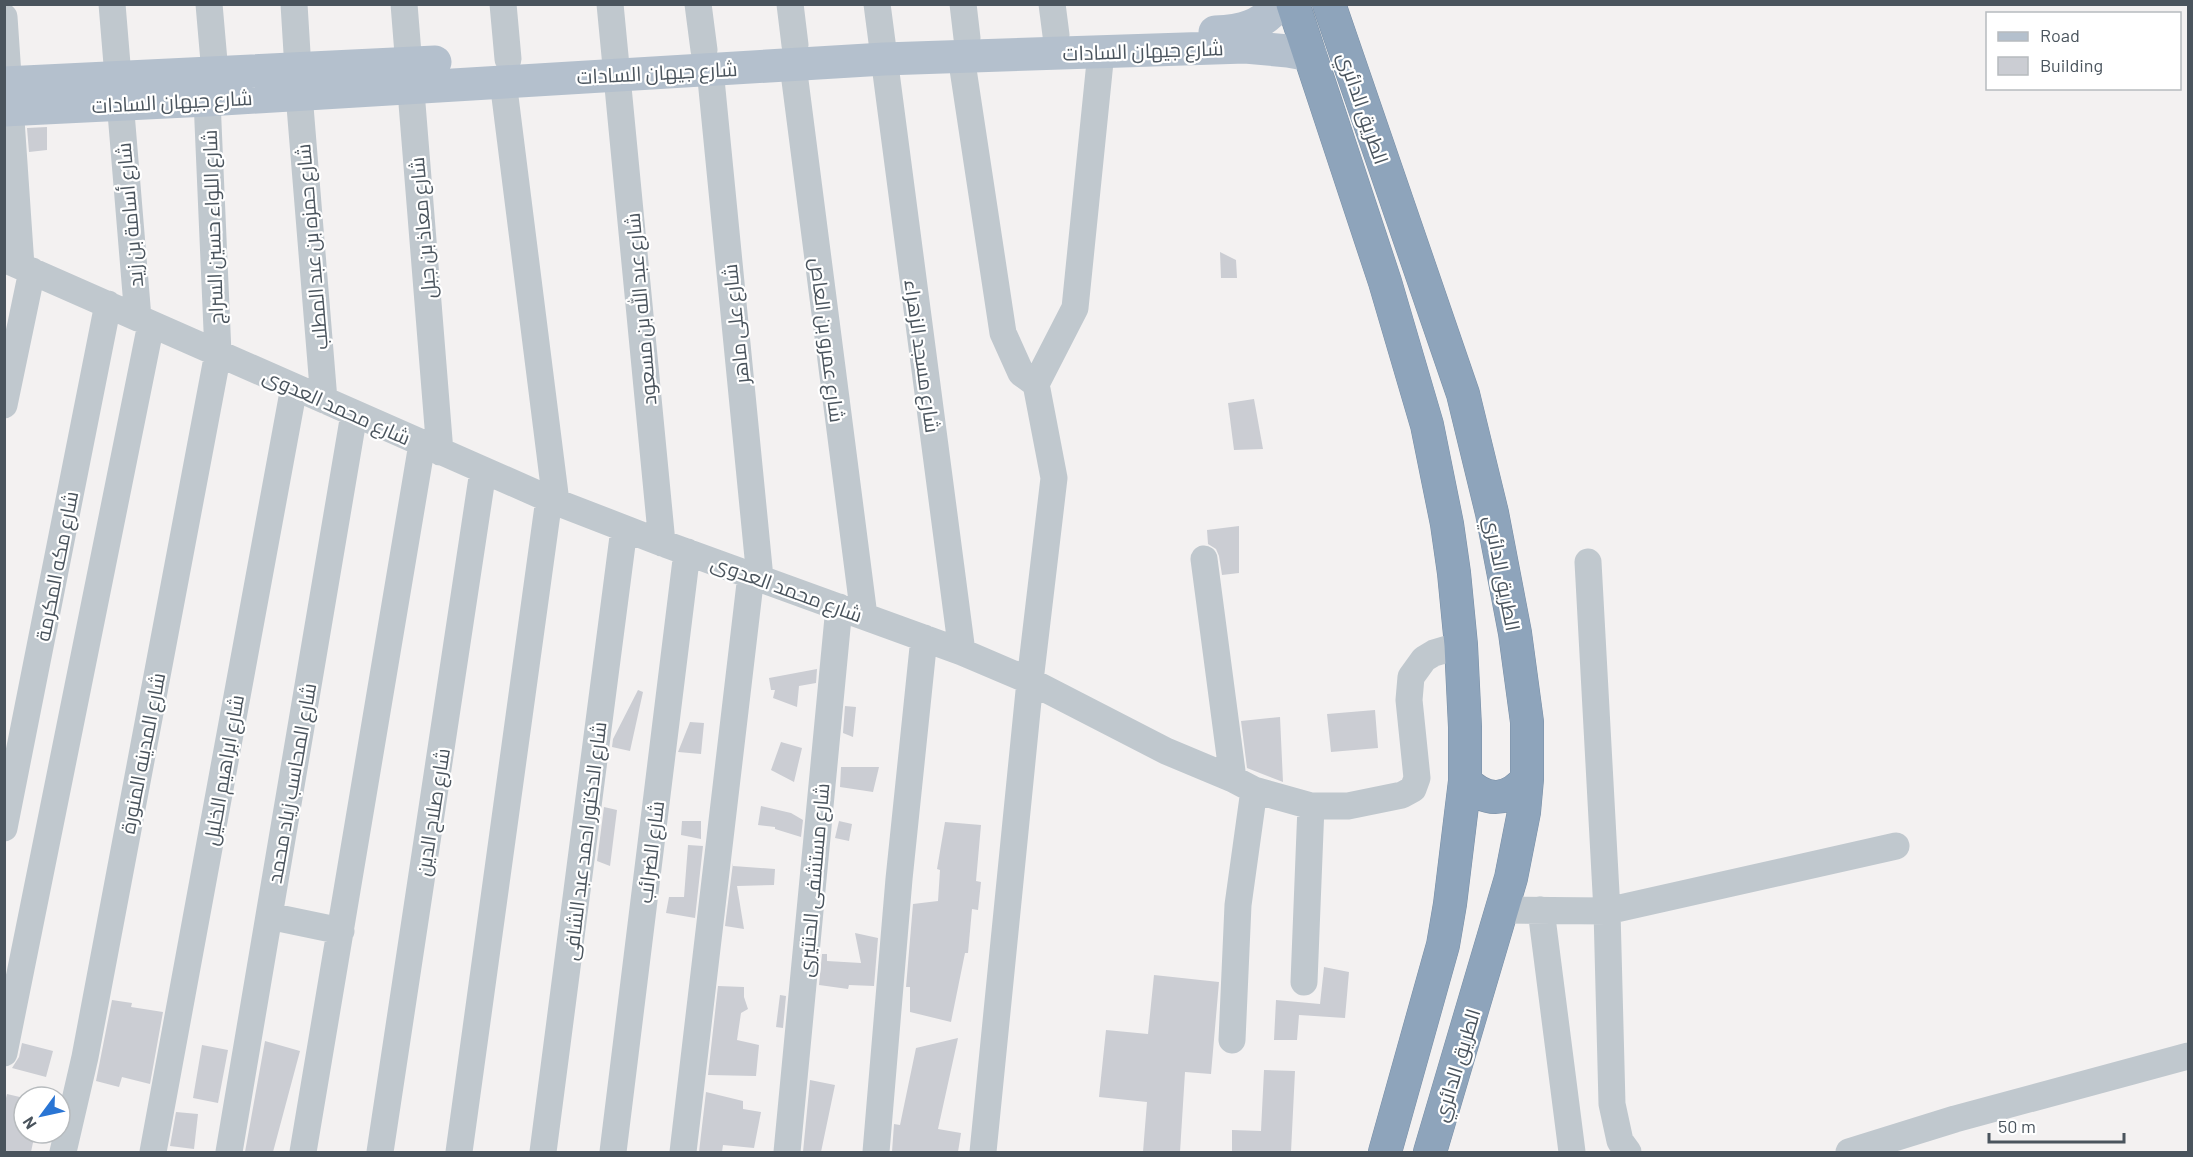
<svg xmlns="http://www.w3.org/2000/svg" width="2193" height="1157" font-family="Barlow,Cairo,sans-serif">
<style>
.building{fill:#cbcdd3}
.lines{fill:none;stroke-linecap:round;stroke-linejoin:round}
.highway-casing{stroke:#798fa6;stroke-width:34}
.minor{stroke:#c0c8ce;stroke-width:27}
.major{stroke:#b4c0cd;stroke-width:33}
.highway{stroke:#8ea4bb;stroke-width:33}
.labels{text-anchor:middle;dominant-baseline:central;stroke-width:4.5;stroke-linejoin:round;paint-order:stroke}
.street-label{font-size:20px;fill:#4a545d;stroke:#fff}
</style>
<rect width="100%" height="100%" fill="#f3f1f1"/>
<path class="building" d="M47 127V150L29 152 27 128Z
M1220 252 1236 260 1237 278H1221Z
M1254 399 1263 449 1234 450 1228 403Z
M1239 526V573L1222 575 1219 556 1216 549 1208 544 1207 530Z
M817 669 816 683 799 686 797 707 773 698 775 690H771L769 678Z
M638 690 643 692 630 751 612 747 613 739Z
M845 706 856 707 853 737 843 733Z
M1375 710 1378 748 1331 752 1327 714Z
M1280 717 1283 782 1247 768 1241 721Z
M690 722 704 723 701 754 678 752Z
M781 742 802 748 794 782 771 770Z
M841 767H879L873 792 840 787Z
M761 806 791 813 803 820 801 837 775 829V827L758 825Z
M604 807 617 810 610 866 597 861Z
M682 821H701V839L681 835Z
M839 821 852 824 849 841 835 838Z
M945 822 981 825 976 881 981 882 978 910 972 909 968 953H965L951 1022 910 1012V987H906L913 904 938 901 940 870 937 869Z
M688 845 703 846 695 918 666 913 669 897H684Z
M733 863V866L775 869 774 885 737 886 744 929 725 926Z
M855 933 878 938 874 986 849 985 848 989 819 985 822 954H827V961L861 963Z
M1324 967 1349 972 1345 1018 1299 1015 1297 1040H1274L1276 1000 1320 1004Z
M1154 975 1219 982 1211 1074 1185 1072 1180 1152H1143L1147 1102 1099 1097 1106 1030 1148 1034Z
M718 986 744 987V997L748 1009 741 1013 737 1040 759 1045 756 1076 708 1075Z
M780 995 786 996 783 1028 776 1027Z
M112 1000 132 1003 131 1007 163 1012 150 1084 122 1077 119 1087 96 1081Z
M958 1038 938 1129 961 1133 958 1152H892L894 1124 900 1125 916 1048Z
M265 1041 300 1051 273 1152H245Z
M22 1043 53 1051 46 1077 12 1068 19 1057Z
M202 1045 228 1050 218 1103 193 1098Z
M1264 1070 1295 1071 1291 1152H1232V1130L1261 1131Z
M810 1080 835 1085 821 1152H803Z
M706 1092 743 1101V1109L761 1112 754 1148 723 1145 722 1152H699Z
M7 1094 24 1098V1133H35L31 1152H4V1106Z
M176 1112 198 1114 194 1149 170 1146Z"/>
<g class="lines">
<g class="highway-casing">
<path id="highway" d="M1293 4 1385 282 1427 425 1447 524 1454 573 1461 645 1465 727V781L1450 904 1443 945 1385 1152
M1329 4 1463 394 1492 513 1515 633 1527 722V779L1524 812 1511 878 1430 1152
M1465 781C1485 803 1509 802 1527 779"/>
</g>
<path class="minor" d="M112 4 138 318
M209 4 215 73
M294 4 298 69
M404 4 440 452
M503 4 508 59
M610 4 662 543
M698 4 704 50
M790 4 795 45
M877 4 962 652
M963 4 967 38
M1052 4 1056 35
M4 17 21 266
M961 56 1003 333 1021 373 1036 384
M793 65 864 616
M710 69 760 578
M503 81 556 502
M299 94 324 400
M4 259 556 502 662 543 962 652 1030 681 1166 751 1233 779 1254 790 1311 806H1348L1402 795 1413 789 1417 778 1409 700 1411 677 1424 659 1434 653 1461 645
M4 405 32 271
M1204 559 1233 779
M1588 562 1607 911 1612 1104 1620 1141 1628 1152
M4 828 108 304
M1501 910 1607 911 1896 846
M1541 910 1572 1152
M269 916 341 931
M1304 982 1311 806
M1232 1040 1238 905 1254 790
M4 1053 151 324
M63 1152 85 1057 218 353 207 100
M153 1152 294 387
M229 1152 354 414
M303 1152 422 444
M380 1152 483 471
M459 1152 549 499
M543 1152 624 529
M613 1152 687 552
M683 1152 751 575
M787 1152 839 607
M876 1152 899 879 924 638
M983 1152 1030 681 1054 478 1036 384 1075 308 1101 52
M1849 1152 1955 1119 2188 1056"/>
<path class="major" d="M1215 32C1242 31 1262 26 1279 4
M4 83 435 62
M4 110 207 100 884 59 1245 47 1288 51 1310 55"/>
<use href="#highway" class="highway"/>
</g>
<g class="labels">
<g class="street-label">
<text transform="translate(1143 50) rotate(-2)">شارع جيهان السادات</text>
<text transform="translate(657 72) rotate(-3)">شارع جيهان السادات</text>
<text transform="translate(172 101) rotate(-3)">شارع جيهان السادات</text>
<text transform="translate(1364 108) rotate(71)">الطريق الدائري</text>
<text transform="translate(129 215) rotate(-95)">شارع أسامة بن زيد</text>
<text transform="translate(212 227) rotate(-92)">شارع اللواء حسين السراج</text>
<text transform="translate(422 228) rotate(-95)">شارع معاذ بن جبل</text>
<text transform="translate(311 247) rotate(-95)">شارع حمزه بن عبد المطلب</text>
<text transform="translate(640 309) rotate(-95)">شارع عبد الله بن مسعود</text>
<text transform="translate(735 324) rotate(-96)">شارع على ماهر</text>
<text transform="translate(828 340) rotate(83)">شارع عمرو بن العاص</text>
<text transform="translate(923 356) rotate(82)">شارع مسجد الزهراء</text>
<text transform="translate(337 406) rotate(24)">شارع محمد العدوى</text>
<text transform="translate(56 566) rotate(-79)">شارع مكه المكرمة</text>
<text transform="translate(1503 573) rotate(79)">الطريق الدائري</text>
<text transform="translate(787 588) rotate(20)">شارع محمد العدوى</text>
<text transform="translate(142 753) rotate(-79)">شارع المدينه المنورة</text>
<text transform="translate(223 770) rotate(-80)">شارع ابراهيم الخليل</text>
<text transform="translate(291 783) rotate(-80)">شارع المحاسب زياد محمد</text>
<text transform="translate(432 812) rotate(-81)">شارع صلاح الدين</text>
<text transform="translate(584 841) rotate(-83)">شارع الدكتور احمد عبد الشافى</text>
<text transform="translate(650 852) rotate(-83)">شارع الضرائب</text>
<text transform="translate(813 880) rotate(-85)">شارع مستشفى الحنتيرى</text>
<text transform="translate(1456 1065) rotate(-73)">الطريق الدائري</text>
</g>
</g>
<rect width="2193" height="1157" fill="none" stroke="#4a545d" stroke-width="12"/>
<rect x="1986" y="12" width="195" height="78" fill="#ffffff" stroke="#b7bbbe" stroke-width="1.5"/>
<rect x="1998" y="32" width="30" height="9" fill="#b4c0cd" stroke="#b7bbbe" stroke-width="1.5"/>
<text x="2040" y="42" font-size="18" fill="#4a545d">Road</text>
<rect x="1998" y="57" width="30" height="18" fill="#cbcdd3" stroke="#b7bbbe" stroke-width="1.5"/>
<text x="2040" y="72" font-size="18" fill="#4a545d">Building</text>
<g transform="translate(42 1115) rotate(237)"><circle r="28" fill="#ffffff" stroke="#b7bbbe" stroke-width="1.5"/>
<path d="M0-4.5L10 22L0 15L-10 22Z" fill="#2a75d4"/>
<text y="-9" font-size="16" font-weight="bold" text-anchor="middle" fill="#4a545d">N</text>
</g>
<path d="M1989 1133v9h135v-9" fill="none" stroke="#4a545d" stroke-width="3"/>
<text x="1998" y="1133" font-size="18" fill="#4a545d" stroke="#ffffff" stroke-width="4.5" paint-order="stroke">50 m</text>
</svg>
